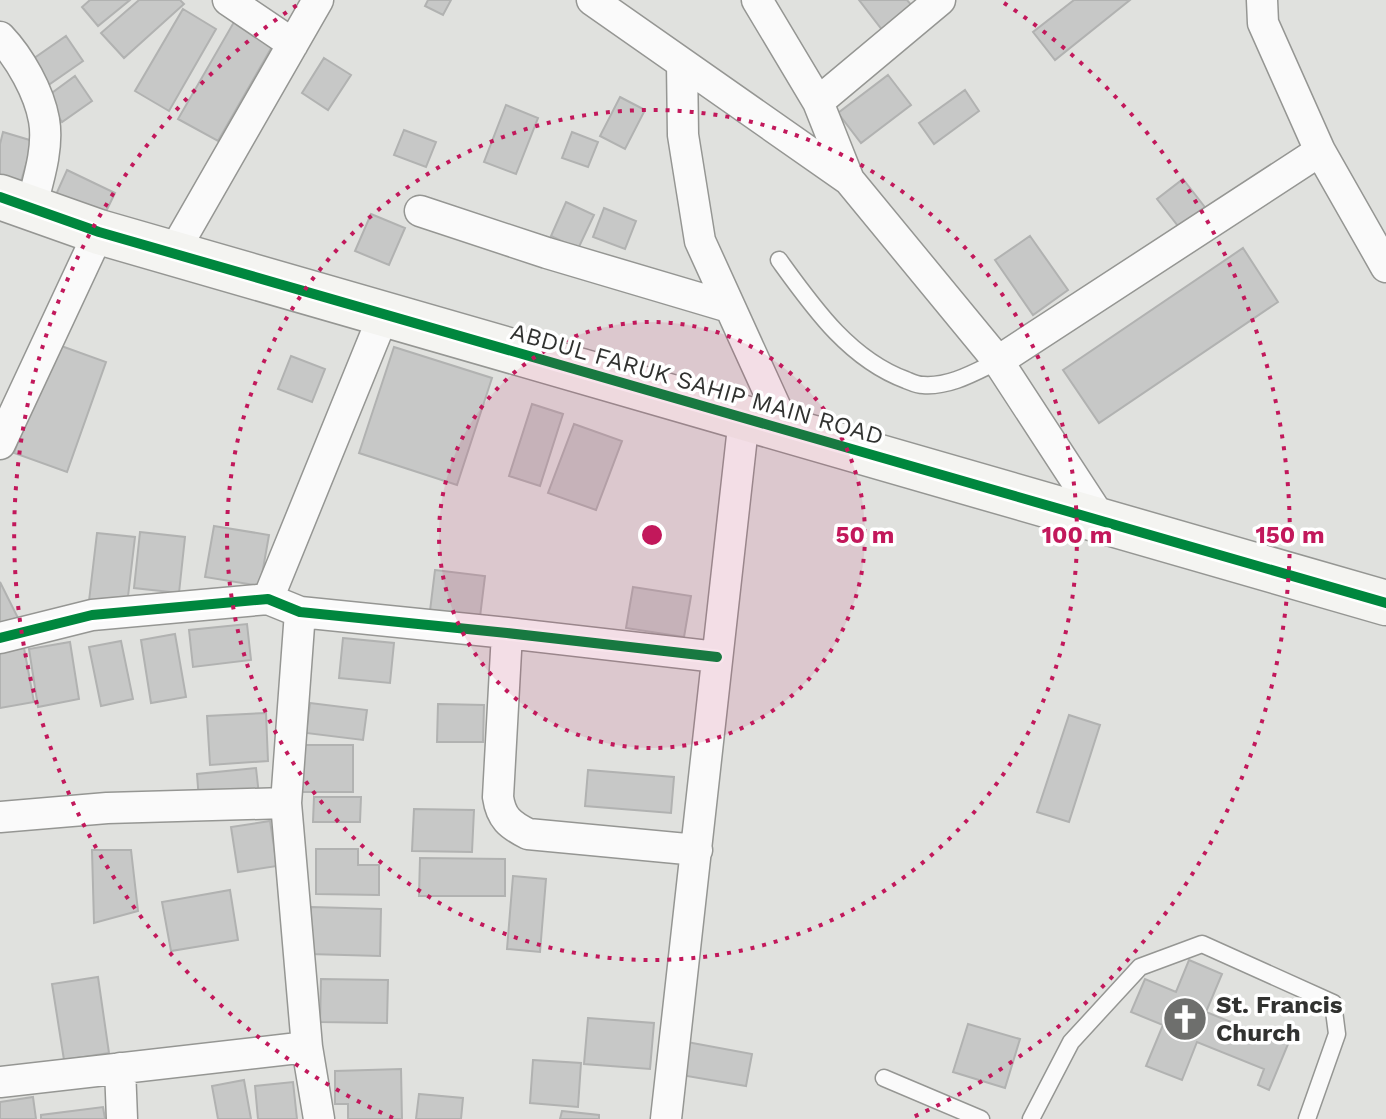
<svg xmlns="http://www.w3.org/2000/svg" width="1386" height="1119" font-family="'Work Sans',sans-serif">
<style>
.building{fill:#c7c8c7;stroke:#b1b2b1;stroke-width:2}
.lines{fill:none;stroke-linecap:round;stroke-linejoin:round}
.lane-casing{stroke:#959693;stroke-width:19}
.street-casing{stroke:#959693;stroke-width:33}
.secondary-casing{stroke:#959693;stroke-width:47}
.lane{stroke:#fafafa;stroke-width:16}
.street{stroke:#fafafa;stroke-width:30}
.secondary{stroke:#f4f4f1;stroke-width:44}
.cycleway-casing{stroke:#fff;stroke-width:15}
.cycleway{stroke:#00873e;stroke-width:10}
.ring{fill:none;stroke:#c2185b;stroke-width:4;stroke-dasharray:4 8}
.labels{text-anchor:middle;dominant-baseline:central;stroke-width:7;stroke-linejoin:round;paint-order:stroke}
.street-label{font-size:24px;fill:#313230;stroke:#fff}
.poi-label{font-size:24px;font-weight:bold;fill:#313230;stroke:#fff;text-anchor:start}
.centre{fill:#c2185b;stroke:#fff;stroke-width:4}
.ring-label{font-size:24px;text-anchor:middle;font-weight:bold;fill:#c2185b;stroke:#fff;stroke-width:7;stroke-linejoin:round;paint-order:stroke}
</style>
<rect width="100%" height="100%" fill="#e0e1de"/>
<path class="building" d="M90 0H130L98 26 82 7Z
M139 0H180L184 4 124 58 101 33Z
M428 0H451L443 15 425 6Z
M859 0H907L913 7 883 31Z
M1074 0H1130L1055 60 1033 32Z
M183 9 216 29 169 111 135 91Z
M234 22 273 45 218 141 178 119Z
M66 36 83 61 47 86 30 61Z
M324 58 351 75 328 110 302 93Z
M888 75 911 105 861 143 838 113Z
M75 76 92 101 62 122 45 98Z
M965 90 979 111 934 144 919 123Z
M620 97 645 110 625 149 600 136Z
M506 105 538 118 516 174 484 162Z
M404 130 436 142 426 167 394 155Z
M3 132 33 141 19 188 0 182V144Z
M572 132 598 142 588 167 562 158Z
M67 170 115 193 101 222 54 199Z
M1183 179 1211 215 1185 235 1157 199Z
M566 202 594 215 578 249 551 236Z
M604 208 636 221 625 249 593 237Z
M371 214 405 228 389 265 355 251Z
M1030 236 1068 290 1033 315 995 260Z
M1243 248 1278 302 1099 423 1063 370Z
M53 343 106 362 67 472 14 453Z
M394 347 492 378 457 485 359 453Z
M291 356 325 369 312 402 278 389Z
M532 404 563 414 540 486 509 476Z
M574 424 622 441 596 510 548 493Z
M214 526 269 535 260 586 205 577Z
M140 532 185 537 179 593 134 588Z
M97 533 135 537 127 605 89 601Z
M435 570 485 576 480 617 430 611Z
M0 582 19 620 0 629Z
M633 587 691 596 684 637 626 628Z
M247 624 251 660 193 667 189 630Z
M175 634 186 697 151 703 141 640Z
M343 638 394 643 390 683 339 678Z
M121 641 133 699 101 706 89 647Z
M70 642 79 699 38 707 29 649Z
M24 648 34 702 0 708V652Z
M310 703 367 710 363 740 306 733Z
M438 704 484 705 483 742H437Z
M266 713 268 761 210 765 207 716Z
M1069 715 1100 725 1069 822 1037 812Z
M299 745H353V792H299Z
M256 768 259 795 199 801 197 774Z
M588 770 674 777 671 813 585 806Z
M314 797H361L360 822H313Z
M414 809 474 810 472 852 412 851Z
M270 821 277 866 238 872 231 827Z
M316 849H358V865H379V895L316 894Z
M92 850H131L138 911 94 923Z
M420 858 505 859V896H419Z
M513 876 546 879 540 952 507 949Z
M230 890 238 940 171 951 162 902Z
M311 907 381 909 380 956 309 954Z
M1189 960 1222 974 1206 1012 1276 1040 1281 1028 1293 1032 1269 1090 1258 1085 1264 1069 1197 1042 1182 1080 1146 1066 1163 1025 1131 1012 1145 979 1176 992Z
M98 977 109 1053 64 1060 52 984Z
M321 979 388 980 387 1023 320 1022Z
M588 1018 654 1023 650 1069 584 1064Z
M968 1024 1020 1039 1005 1088 953 1072Z
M687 1042 752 1054 746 1086 681 1075Z
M533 1060 581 1063 578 1107 530 1103Z
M401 1069 402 1119H348V1104H335V1071Z
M244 1080 251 1119H218L212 1086Z
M293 1082 297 1119H258L255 1086Z
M419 1094 463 1098 461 1119H416Z
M33 1097 36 1119H0V1102Z
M103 1107 105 1119H41V1115Z
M562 1111 599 1115V1119H560Z"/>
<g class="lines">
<g class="lane-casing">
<path id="lane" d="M779 260C813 307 849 359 906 380 911 382 917 385 923 385 950 387 975 372 998 361
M884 1078 981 1119
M1031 1119 1071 1042 1140 967 1202 944 1333 1003 1337 1034 1307 1119"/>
</g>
<g class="street-casing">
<path id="street" d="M228 0 293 44
M592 0 849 180
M757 0 818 102 849 180 998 361 1103 522
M1262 0 1263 23 1320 151 1386 267
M0 37C20 58 39 92 44 120 49 148 38 181 31 208
M682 63 683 135 700 241 786 430
M818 102 940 0
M420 211 547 253 729 307
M173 253 318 0
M998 361 1320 151
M0 444 99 232
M268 599 384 314
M300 612 286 803 307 1047 319 1119
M507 633 498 797C501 818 510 825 528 834L697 850
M0 638 92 615 268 599 300 612 507 633 717 657
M0 817 107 808 286 803
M120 1068 122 1119
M0 1082 307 1047
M666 1119 744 418"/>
</g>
<g class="secondary-casing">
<path id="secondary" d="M0 197 99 232 1386 603"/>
</g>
<use href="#lane" class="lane"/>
<use href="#street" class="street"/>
<use href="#secondary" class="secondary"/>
<g class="cycleway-casing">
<path id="cycleway" d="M0 197 99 232 1386 603
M0 638 92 615 268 599 300 612 507 633 717 657"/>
</g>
<use href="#cycleway" class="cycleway"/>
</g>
<circle cx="652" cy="535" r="213" fill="#c2185b" fill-opacity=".12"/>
<g class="ring">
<circle cx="652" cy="535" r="213"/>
<circle cx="652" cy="535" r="425"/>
<path d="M393 1118A638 638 0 0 1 300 3M1004 3A638 638 0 0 1 911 1118"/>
</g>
<defs>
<g id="church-disc" transform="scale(2.3)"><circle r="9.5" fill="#6e6f6d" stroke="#fff"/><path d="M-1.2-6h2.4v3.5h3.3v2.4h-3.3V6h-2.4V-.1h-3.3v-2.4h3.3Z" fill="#fff"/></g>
</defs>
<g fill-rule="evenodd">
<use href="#church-disc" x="1185" y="1019"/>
</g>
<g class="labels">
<g class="street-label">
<text transform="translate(697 384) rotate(16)">ABDUL FARUK SAHIP MAIN ROAD</text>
</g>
<g class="poi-label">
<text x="1216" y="1005">St. Francis<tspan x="1216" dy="28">Church</tspan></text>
</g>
</g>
<circle cx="652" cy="535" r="12" class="centre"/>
<g class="ring-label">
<text x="865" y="543">50 m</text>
<text x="1077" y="543">100 m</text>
<text x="1290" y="543">150 m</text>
</g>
</svg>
